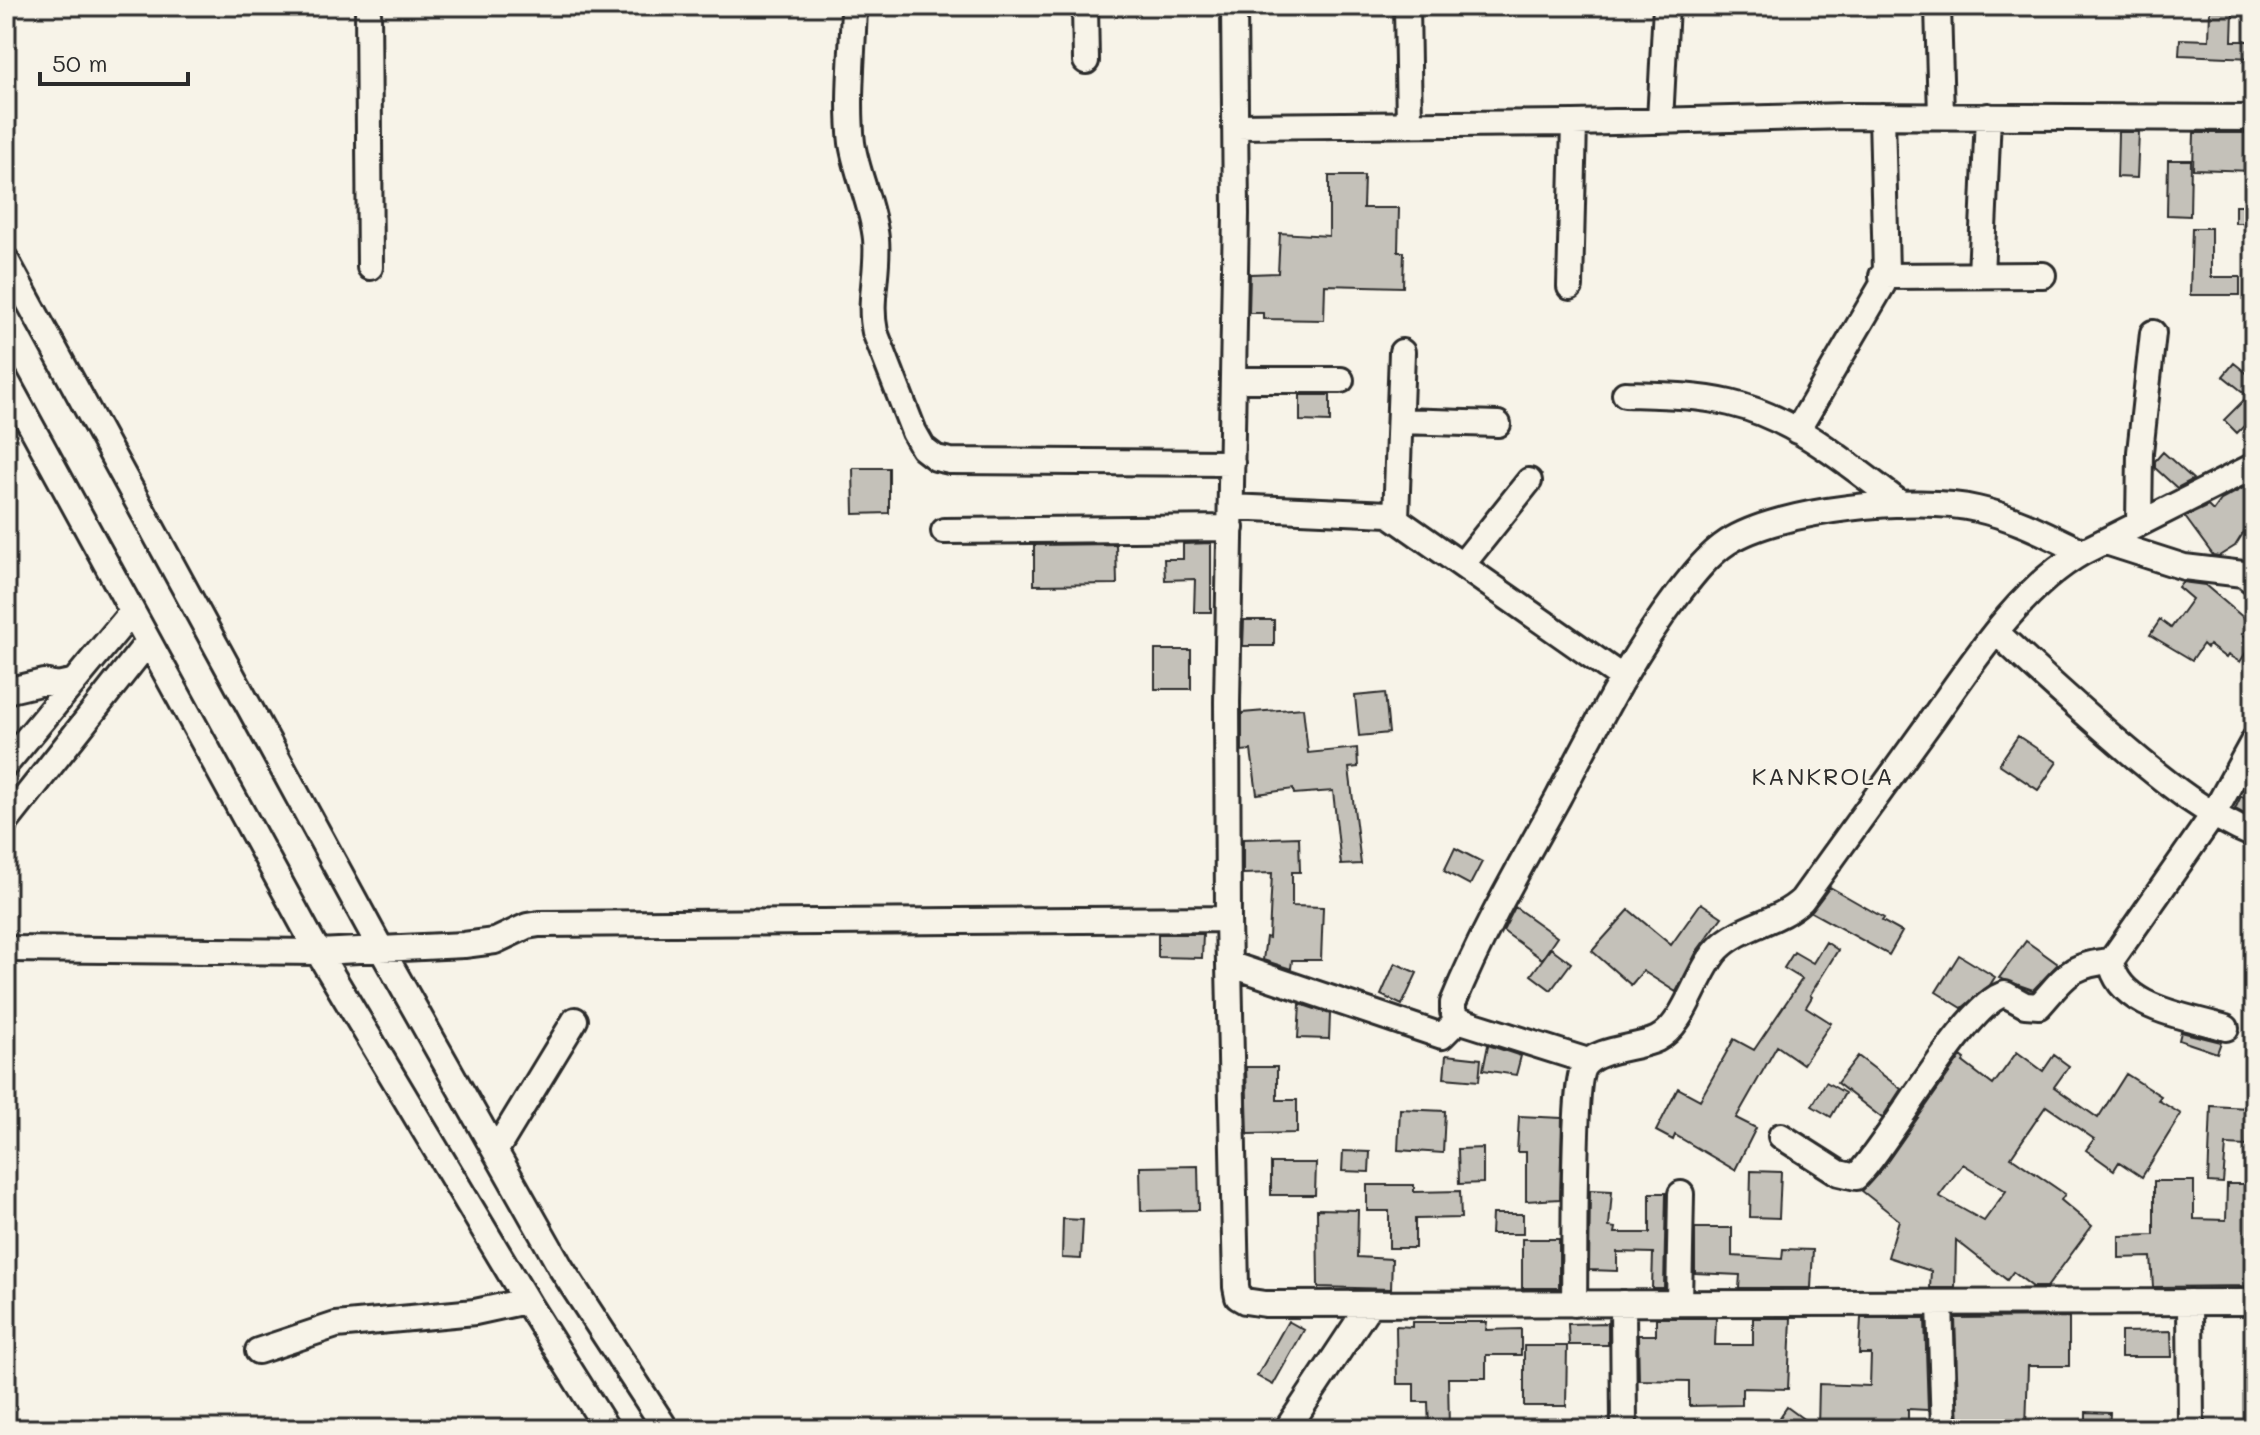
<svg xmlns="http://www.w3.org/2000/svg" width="2260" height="1435" font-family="Mali,sans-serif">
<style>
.building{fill:#c4c1b9;stroke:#2b2b2b;stroke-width:2;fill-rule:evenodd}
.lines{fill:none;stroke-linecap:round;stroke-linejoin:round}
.minor-casing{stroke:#2b2b2b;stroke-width:30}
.minor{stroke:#f7f3e8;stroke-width:24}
.labels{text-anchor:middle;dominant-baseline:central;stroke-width:6;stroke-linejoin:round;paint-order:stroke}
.quarter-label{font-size:24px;letter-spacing:2px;fill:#2b2b2b;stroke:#f7f3e8}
</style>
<rect width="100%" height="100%" fill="#f7f3e8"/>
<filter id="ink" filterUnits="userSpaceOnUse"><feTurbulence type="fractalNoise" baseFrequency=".0125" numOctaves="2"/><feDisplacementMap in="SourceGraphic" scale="16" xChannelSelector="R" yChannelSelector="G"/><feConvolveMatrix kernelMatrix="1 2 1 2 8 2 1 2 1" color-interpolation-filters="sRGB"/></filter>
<g filter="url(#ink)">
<path class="building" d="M2210 10 2233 11 2232 41H2254V58L2179 55 2180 39 2209 40Z
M2118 132H2139L2137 178 2117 177Z
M2194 133H2254V171L2193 169Z
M2168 160H2191L2190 216 2167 215Z
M1329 176H1364L1363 208H1399L1398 252H1404L1403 287 1325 285 1324 320 1263 319V313H1249L1250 274 1278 273 1280 233 1329 236Z
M2235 205H2254V223H2235Z
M2192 228H2211V277H2240V295H2190Z
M2234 363 2254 379V416L2237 433 2224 420 2248 396 2223 376Z
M1300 395H1330V422L1300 421Z
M2163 452 2193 479 2192 480 2177 488 2155 468V461Z
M853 468H889V513L854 514Z
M2245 487 2254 493V516L2235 546 2219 556 2213 555 2185 517 2208 506 2213 511 2221 500Z
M1211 543V612H1194L1195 579 1165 580 1164 559H1183V544Z
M1116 544 1117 584 1034 585V545Z
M2182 582 2205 585 2251 624 2242 634 2253 641 2240 662 2228 655 2226 658 2209 645 2207 648 2203 644 2192 660 2150 635 2160 620 2171 628 2192 599 2178 587Z
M1244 620H1274V646H1243Z
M1155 650H1191V689H1155Z
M1385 693 1389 733 1359 736 1355 696Z
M1303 708 1308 753 1357 748 1358 767 1349 768 1361 864 1341 865 1333 791 1294 794 1293 789 1257 794 1251 750 1242 751V713Z
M2018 736 2057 762 2038 790 1999 764Z
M2241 796 2254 802V819L2235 809Z
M1299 837 1300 872H1292V906L1323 907 1321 960H1292L1291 969 1263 960 1266 937 1269 938 1272 873 1243 874V839Z
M1455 848 1482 862 1470 885 1444 871Z
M1830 887 1884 918 1882 921 1902 932 1889 955 1811 912Z
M1701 903 1722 917 1697 951 1676 992 1643 971 1631 985 1592 951 1629 910 1671 945Z
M1515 907 1557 937 1542 959 1503 931Z
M1158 934H1203L1202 958 1158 957Z
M2026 941 2058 964 2033 990 1999 978Z
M1826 942 1838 950 1810 995 1812 997 1806 1007 1831 1023 1803 1064 1777 1046 1736 1118 1756 1128 1735 1170 1675 1135 1673 1140 1656 1131 1678 1088 1700 1100 1734 1039 1754 1050 1802 979 1784 968 1794 952 1813 963Z
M1551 948 1571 963 1551 990 1531 975Z
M1959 955 1995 977 1990 985 1962 1008 1936 992Z
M1395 963 1417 973 1402 1005 1381 995Z
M1300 1004 1330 1014 1329 1039 1298 1038Z
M2181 1032 2221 1042 2217 1053 2179 1040Z
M1488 1045 1521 1056 1516 1075 1483 1070Z
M2017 1052 2043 1071 2054 1055 2069 1066 2054 1087 2098 1118 2126 1074 2161 1096 2158 1100 2181 1114 2142 1177 2119 1162 2114 1170 2086 1150 2094 1139 2046 1106 2011 1157 2065 1194 2061 1200 2092 1226 2047 1287H2033L2013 1272 2007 1280 1956 1240 1955 1288H1930L1931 1271 1888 1257 1899 1220 1862 1191 1882 1169 1961 1056 1965 1059 1963 1062 1993 1085ZM1963 1164 2006 1191 1984 1221 1939 1196Z
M1446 1055 1481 1059 1479 1081 1444 1078Z
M1858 1056 1901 1089 1882 1118 1837 1083Z
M1246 1067H1277V1100H1297V1133L1248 1134Z
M1826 1082 1845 1093 1831 1117 1812 1106Z
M2211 1106 2248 1108 2247 1146 2226 1145 2223 1183 2208 1182Z
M1400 1109 1445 1111 1443 1153 1398 1150Z
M1519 1116 1562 1118 1560 1199 1526 1201V1152H1517Z
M1483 1148V1183L1459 1184 1458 1149Z
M1343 1151 1370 1152 1369 1172 1342 1171Z
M1271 1163H1316L1315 1195H1271Z
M1198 1166 1199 1210 1141 1211 1140 1167Z
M1751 1171 1781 1172 1779 1218 1750 1217Z
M2154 1181H2194V1219L2226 1220 2227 1184H2254V1286L2153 1287 2151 1257 2119 1258V1236L2154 1235Z
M1367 1185H1414V1192L1460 1191 1461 1218 1415 1219V1248H1389V1211H1367Z
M1590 1190 1612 1191 1609 1227 1616 1228 1615 1233H1650V1193H1666L1664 1288H1652L1653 1253 1617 1252V1271L1589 1270Z
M1317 1209 1358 1210 1357 1257 1392 1259 1391 1289 1318 1287Z
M1492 1214H1523V1234H1491Z
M1063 1219 1083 1220 1081 1259 1062 1258Z
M1695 1228H1732V1256L1782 1259 1783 1249 1813 1250 1811 1288H1739L1740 1275 1695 1273Z
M1522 1239H1559V1288H1522Z
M2069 1317V1366H2028L2026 1429H1959L1955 1318Z
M1656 1318H1716L1715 1345H1753V1318H1791L1788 1389 1742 1388V1405L1689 1406V1381L1639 1380 1638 1335H1656Z
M1861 1318H1925L1928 1410 1908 1409V1429H1818L1819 1384 1870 1386 1871 1354H1859Z
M1288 1321 1304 1330 1273 1385 1257 1376Z
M1412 1322H1487L1486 1330 1521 1329V1355H1486V1378H1448L1449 1429H1429L1428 1402H1414V1384H1397L1396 1326 1412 1327Z
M1608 1323V1345H1569L1568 1324Z
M2171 1331 2172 1357H2121V1332Z
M1524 1346H1567L1566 1406H1524Z
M1787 1407 1817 1429H1772Z
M2086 1412 2110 1413 2109 1429H2086Z"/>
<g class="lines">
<g class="minor-casing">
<path id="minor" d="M368 6 370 267
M854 6C853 50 847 99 852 143 857 176 873 206 876 239 879 270 868 301 875 332L914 432 923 448 936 458 950 461 1232 463
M1085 6 1086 61
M1234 6 1236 214 1227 702 1228 919 1236 1287 1238 1297 1245 1301 1265 1304 2254 1302
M1407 6 1409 124
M1938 6 1941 116
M1660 121 1666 6
M1236 126 1574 123 1846 116 2254 118
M6 260 380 947 561 1268 666 1429
M1981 275 1988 116
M1882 276 2043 275
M1570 287 1574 123
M6 380 318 952 529 1305 607 1429
M1233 380H1341
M1625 394C1660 395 1695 395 1730 403 1795 418 1849 465 1901 504
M1400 421 1498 424
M1797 431 1883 284 1882 276 1886 272 1882 116
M1231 507 1389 514 1623 678
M1396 518 1402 352
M2139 523 2140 452 2153 333
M944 531 1231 528
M2106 542 2184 567 2243 574 2254 582
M1462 565 1529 481
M1997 633C2041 674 2085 714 2131 753 2169 785 2208 816 2254 835
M6 691 44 682 57 685 71 682
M6 764 132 612
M6 822 148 642
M6 949 318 952 464 945 495 941 527 926 539 924 1228 919
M1229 964 1442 1036 1458 1020
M2226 1028C2187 1016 2118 1009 2111 961L2213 815 2254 740
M1588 1061 1458 1020 1453 1012V1003C1482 932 1521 865 1558 798 1595 728 1630 657 1678 594 1692 576 1708 555 1728 542 1779 509 1917 495 1977 509 2014 517 2048 535 2083 552
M1781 1136 1839 1173 1856 1177C1889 1144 1967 1002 2005 994L2025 1005 2039 1006C2066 976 2069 965 2111 961
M496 1150 575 1020
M2190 1302 2191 1429
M1623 1303 1624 1429
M1679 1303 1681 1194
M1940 1303 1944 1429
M1574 1304C1575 1270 1572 1083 1584 1066 1597 1048 1637 1049 1657 1039 1686 1024 1696 972 1718 949 1741 925 1778 923 1802 900 1844 842 1886 784 1928 725 1971 665 2018 589 2083 552L2254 466
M258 1351 336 1325 475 1312 526 1301
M1287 1429 1370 1304"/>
</g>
<use href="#minor" class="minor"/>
</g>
</g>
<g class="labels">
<g class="quarter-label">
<text x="1823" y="775">KANKROLA</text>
</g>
</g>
<rect width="2260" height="1435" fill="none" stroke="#f7f3e8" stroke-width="32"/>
<rect x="16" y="16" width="2228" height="1403" fill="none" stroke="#2b2b2b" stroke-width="3" filter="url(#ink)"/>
<path d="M40 72v12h148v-12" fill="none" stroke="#2b2b2b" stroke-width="4"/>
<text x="52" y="72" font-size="24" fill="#2b2b2b" stroke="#f7f3e8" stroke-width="6" paint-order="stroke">50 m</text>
</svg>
